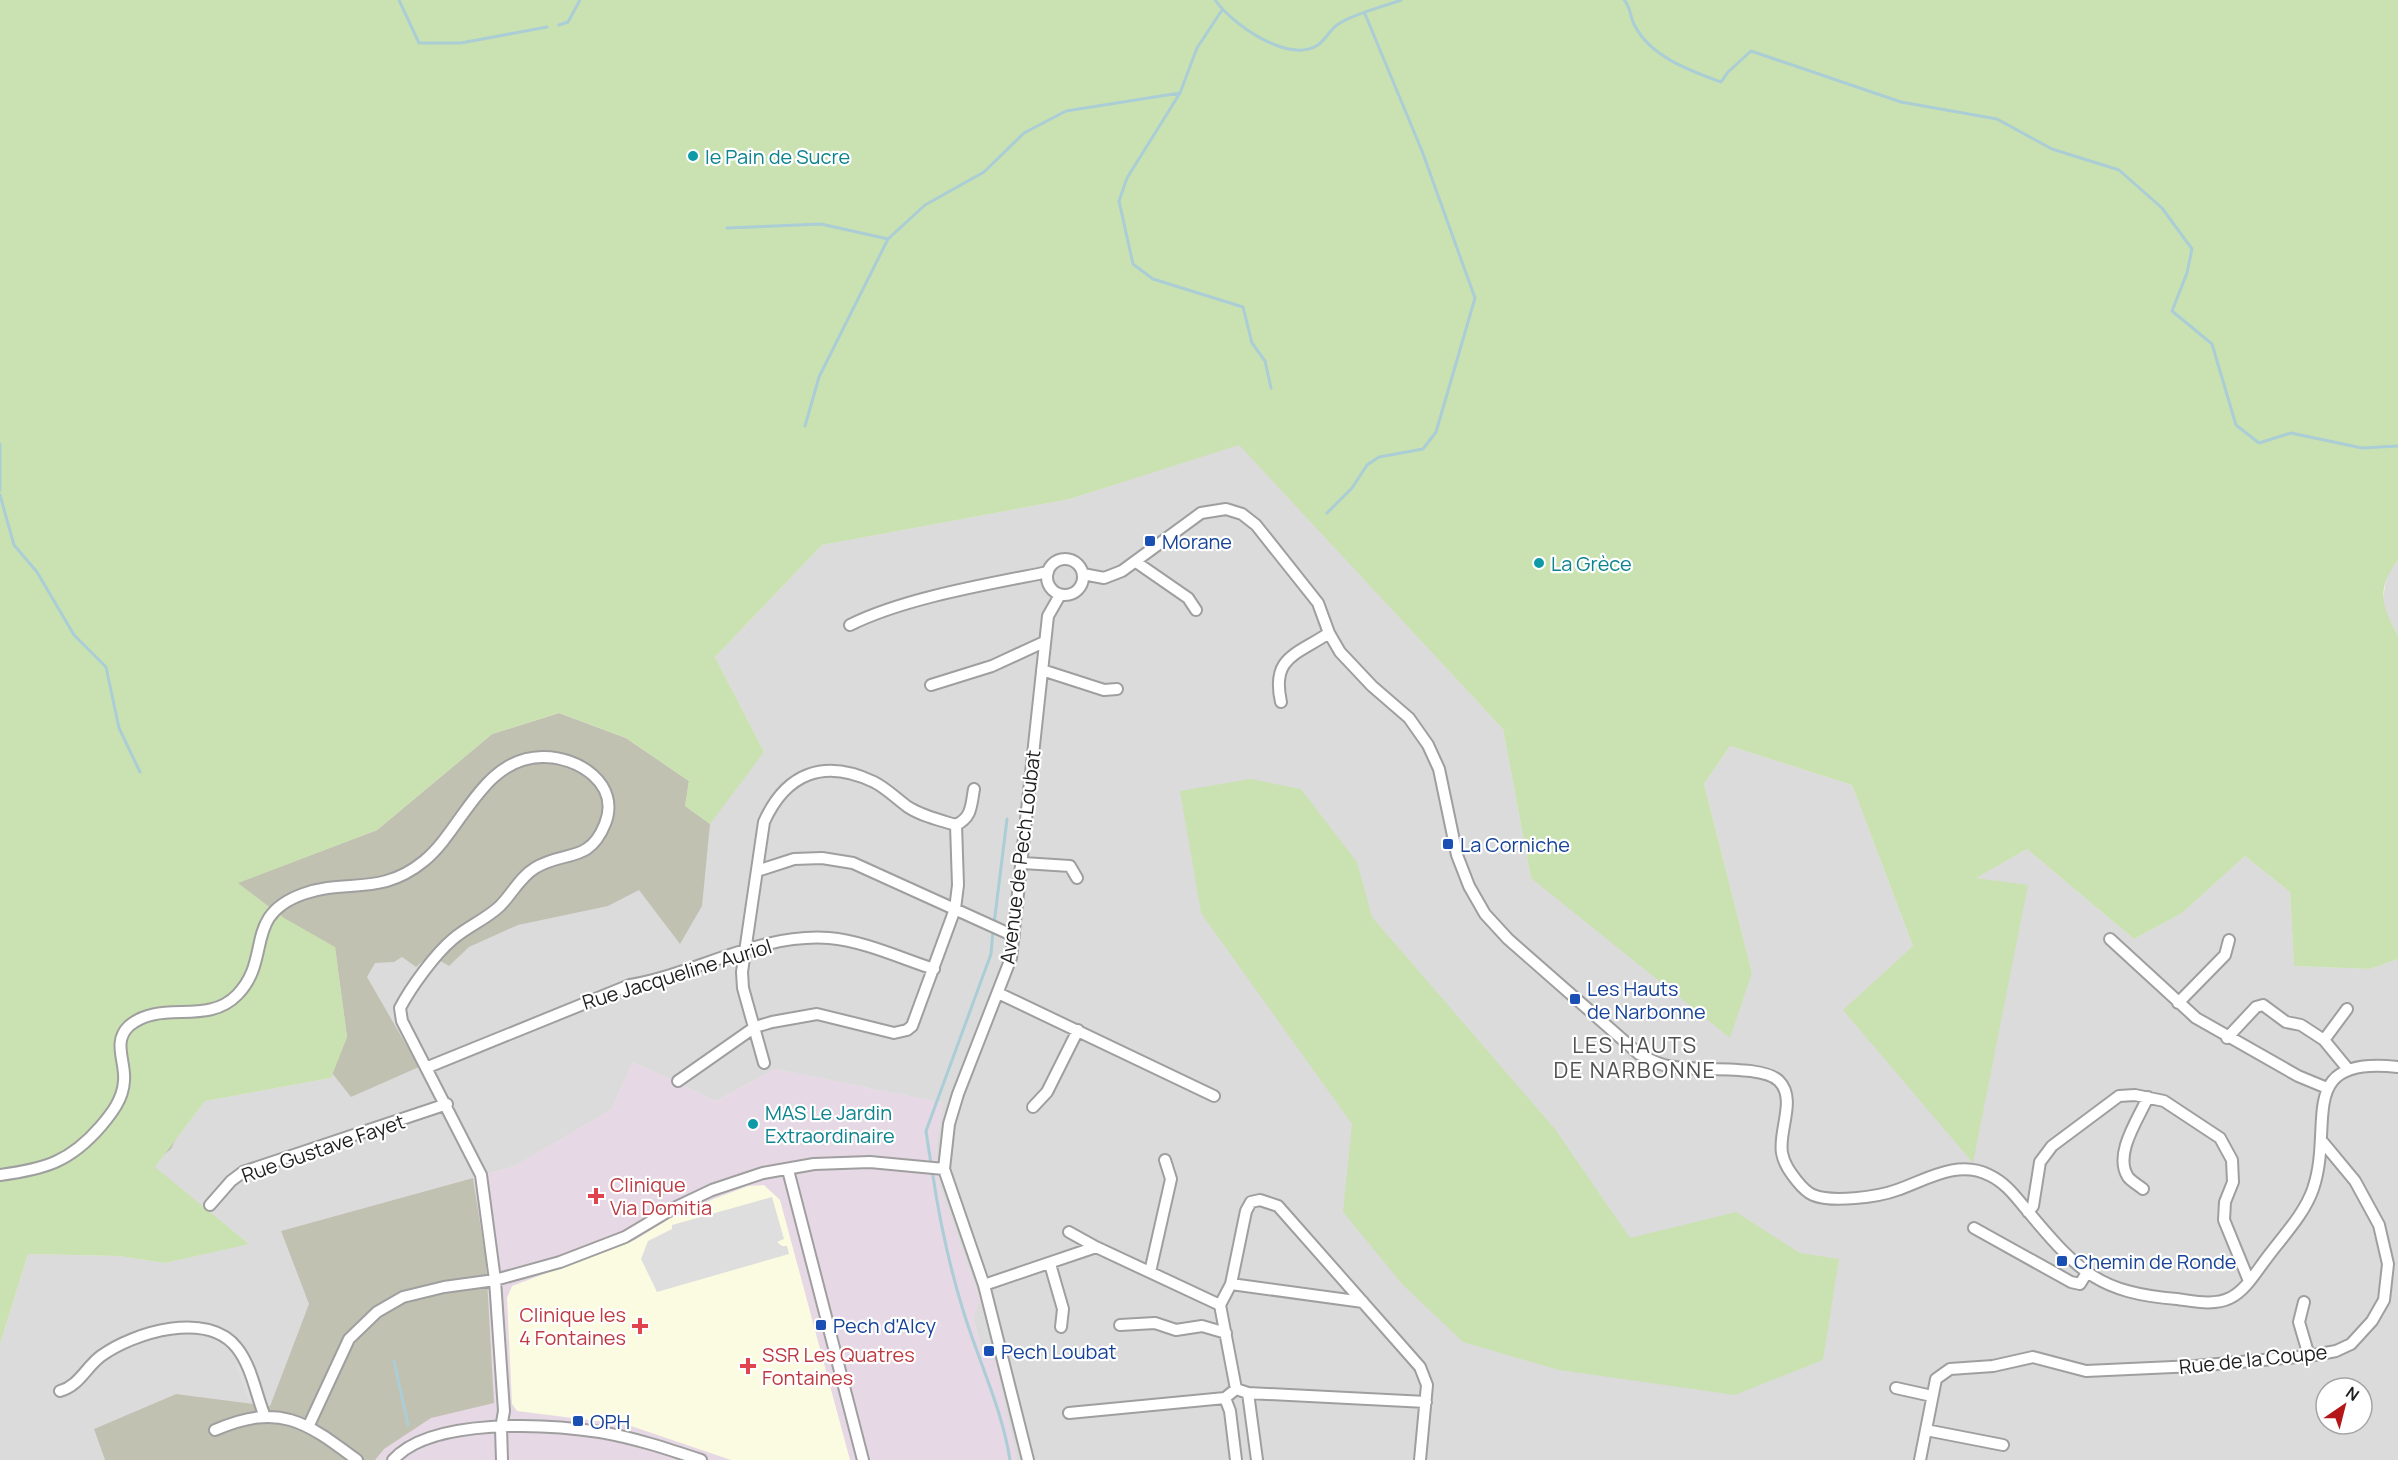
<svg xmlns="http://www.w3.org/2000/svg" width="2398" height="1460" font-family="Manrope,sans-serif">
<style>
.residential{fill:#dcdbdb;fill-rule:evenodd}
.industrial{fill:#e6d8e4}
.education{fill:#fbfbe1}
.construction{fill:#c1c1b2}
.grass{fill:#cae2b1}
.parking{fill:#dedede}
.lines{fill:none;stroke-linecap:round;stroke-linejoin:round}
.stream{stroke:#abcdd6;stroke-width:3}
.minor-casing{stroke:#9f9f9f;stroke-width:14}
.minor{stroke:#fff;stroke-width:10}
.culture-dot{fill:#0f9aa8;stroke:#fff;stroke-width:2}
.transit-dot{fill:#1a4fb4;stroke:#fff;stroke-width:2}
.health-dot{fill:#e0444e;stroke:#fff;stroke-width:2}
.labels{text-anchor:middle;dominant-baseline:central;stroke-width:4.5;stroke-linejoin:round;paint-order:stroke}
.culture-label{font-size:20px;fill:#0d838f;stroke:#fff;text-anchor:start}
.transit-label{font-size:20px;fill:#164399;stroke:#fff;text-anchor:start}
.street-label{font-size:20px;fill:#1e1e1e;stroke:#fff}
.health-label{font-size:20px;fill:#be3a42;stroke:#fff;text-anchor:start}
.quarter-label{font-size:22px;letter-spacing:1.5px;fill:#515151;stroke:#fff}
</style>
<rect width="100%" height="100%" fill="#eeebe5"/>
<path class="residential" d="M1239 444 1503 729 1531 878 1752 973 1704 784 1730 746 1852 785 1913 946 2028 886 1975 878 2027 849 2134 939 2182 913 2245 856 2290 892 2294 966 2370 969 2398 959V1460H1017L995 1362 982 1352 973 1317 980 1300 939 1185 936 1144 943 1103 775 1069 716 1101 633 1062 611 1110 515 1166 281 1231 309 1304 270 1406 176 1394 94 1429 105 1460H0V1344L28 1254 119 1256 165 1263 248 1243 154 1168 205 1101 331 1078 335 947 764 752 715 657 822 545 1070 499ZM2326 1388H2362V1424H2326Z
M2398 560V636L2382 606 2387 575Z"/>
<path class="industrial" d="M633 1062 716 1101 775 1069 943 1103 936 1144 939 1185 980 1300 973 1318 982 1352 995 1361 1017 1460H105L94 1429 176 1394 270 1406 309 1304 281 1231 515 1166 611 1110Z"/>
<path class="education" d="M764 1185 780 1200 850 1460H731L628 1425 517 1411 512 1404 507 1298 512 1286 635 1240 669 1219 711 1200 748 1186Z"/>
<path class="construction" d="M559 713 626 738 689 781 685 806 710 824 702 906 680 944 639 890 608 906 518 925 469 947 449 966 430 955 416 967 402 957 394 962 375 963 367 977 419 1067 351 1097 332 1073 347 1037 335 947 188 1113 171 1149 130 1182 237 883 377 830 492 734Z
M473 1178 486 1261 494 1403 431 1418 384 1449 375 1460H105L94 1429 176 1394 270 1406 309 1304 281 1231Z"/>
<path class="grass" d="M0 0H2398V560C2375 591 2382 605 2398 636V959L2370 969 2294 966 2290 892 2245 856 2182 913 2134 939 2027 849 1976 878 2028 885 1973 1163 1843 1010 1913 946 1852 785 1730 746 1704 784 1752 973 1730 1038 1531 878 1503 729 1239 445 1070 499 822 545 715 657 764 752 710 824 685 806 689 781 626 738 559 713 492 734 377 830 238 883 284 918 335 947 347 1037 331 1078 205 1101 155 1167 249 1244 165 1263 119 1256 28 1254 0 1344Z
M1250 779 1301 789 1357 862 1372 917 1555 1129 1630 1238 1736 1212 1800 1253 1839 1259 1823 1360 1735 1395 1559 1370 1463 1342 1403 1285 1343 1212 1352 1124 1201 913 1180 791Z"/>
<path class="parking" d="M772 1197 784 1239 777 1242 782 1246H787L789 1254 657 1292 641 1259 648 1241 672 1229V1225Z
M241 1362 255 1399 249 1401 235 1364Z"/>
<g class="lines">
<path class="stream" d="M399 0 419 43H461L547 27
M1215 0C1232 24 1288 64 1318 45 1325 40 1330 30 1337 25 1352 14 1383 7 1401 0
M1624 0C1631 7 1630 18 1635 26 1651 57 1691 71 1721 82L1728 72 1751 51 1901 102 1997 119 2052 149 2119 170 2162 208 2192 249 2187 273 2172 311 2212 344 2236 425 2259 443 2291 433 2362 448 2398 446
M559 25 568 22 580 0
M1180 93 1127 178 1119 201 1133 264 1153 279 1243 307 1252 343 1265 361 1271 388
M727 228 821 224 888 239
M805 426 819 377 888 239 925 205 984 172 1024 133 1066 111 1180 93 1197 48 1222 10
M0 444V490
M0 495 14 545 37 572 74 635 106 667 119 728 140 772
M1327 513 1352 488 1367 465 1379 457 1423 449 1436 432 1475 298 1422 151 1365 14
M994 924 1007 819
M931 1164 926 1131 991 954 993 931
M932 1170C939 1217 949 1265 963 1310 978 1360 1002 1408 1010 1460
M394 1361 408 1425"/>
<g class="minor-casing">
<path id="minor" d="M1047 577a18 18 0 1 1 36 0a18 18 0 1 1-36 0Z
M1136 562 1188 598 1196 610
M1083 574 1104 578 1122 571 1201 513 1226 509 1242 514 1256 525 1318 603 1329 633 1340 652 1372 686 1409 718 1428 745 1439 769 1457 855 1469 886 1485 914 1508 939 1639 1054C1647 1058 1655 1063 1664 1065 1691 1073 1761 1063 1779 1081 1797 1099 1778 1131 1782 1153 1784 1164 1790 1172 1797 1181 1801 1186 1806 1192 1813 1195 1832 1203 1878 1197 1897 1190 1926 1180 1958 1159 1989 1175 2008 1184 2017 1199 2031 1215 2079 1272 2100 1293 2177 1299 2193 1301 2214 1306 2230 1298 2245 1291 2256 1272 2266 1259 2282 1237 2304 1215 2313 1189 2335 1125 2293 1055 2398 1067
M850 625C904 598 988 584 1048 572
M1042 670 1104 690 1117 689
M931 685 992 666 1044 642
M1281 702C1271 657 1296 655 1329 633
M1023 863 1070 866 1077 878
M757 871 794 859 822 858 853 863 1014 936
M2110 939 2196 1018 2298 1076 2327 1088
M998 993 1214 1096
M2178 1003 2225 955 2229 940
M2227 1038 2256 1007 2263 1005 2286 1022 2301 1025 2324 1040 2347 1068
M2324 1040 2347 1009
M764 1063 743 988 742 972 764 822C786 773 824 758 874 782 886 788 897 799 908 807 922 816 939 820 956 825 972 817 971 806 974 789
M428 1067 630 985C696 974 759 933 829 938 864 941 900 958 934 969
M678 1081 755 1027 772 1022 817 1014 894 1033 907 1030 912 1026 955 909 958 885 956 825
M1033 1107 1047 1092 1078 1030
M788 1170 863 1460
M0 1175C45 1169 70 1162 101 1126 112 1113 123 1099 124 1081 126 1062 112 1042 129 1026 160 999 207 1026 237 995 273 958 242 916 303 894 347 878 380 897 424 861 463 829 482 758 542 757 578 756 621 784 605 824 589 864 564 850 535 868 520 877 512 894 500 906 485 920 468 926 453 939 435 954 411 987 400 1008L402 1021 481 1175 495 1280 504 1411 501 1428 502 1460
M2143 1189C2138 1185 2131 1181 2128 1177 2113 1154 2139 1118 2148 1097
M210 1205 231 1181 243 1172 447 1104
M2028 1212 2033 1206 2040 1162 2052 1146 2119 1096 2135 1095 2164 1101 2220 1138 2232 1160 2233 1182 2225 1202 2224 1220 2249 1281
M1974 1228 2071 1282 2080 1284 2086 1274
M1069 1232 1096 1247
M1050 1264 1063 1309 1061 1327
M1150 1272 1171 1179 1165 1160
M1231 1284 1363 1302
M984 1285 1096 1247 1220 1305
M2304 1302 2299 1322 2309 1356
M1220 1305 1231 1284 1246 1211 1251 1202 1260 1200 1278 1206 1420 1367 1427 1385 1420 1460
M1220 1305 1236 1389
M1120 1325 1155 1323 1176 1330 1202 1326 1226 1333
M1896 1388 1932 1396
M60 1391C79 1386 86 1367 101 1356 134 1332 208 1310 237 1348 252 1367 256 1395 265 1417
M1248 1393 1426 1402
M1069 1413 1225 1398
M309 1425 349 1339 377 1312 403 1297 444 1287 495 1280 560 1262 625 1237 672 1209 712 1190 763 1173 814 1164 870 1162 944 1169
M215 1430C280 1402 306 1422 357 1460
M1926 1430 2003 1445
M393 1460C431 1417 548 1424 600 1432 635 1438 668 1449 701 1460
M1028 1460 984 1285 944 1169 949 1124 958 1094 1011 958 1048 616 1060 595
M1236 1460 1230 1411 1225 1398 1236 1389 1248 1393 1257 1460
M1920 1460 1936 1379 1950 1369 1993 1366 2033 1357 2086 1371 2195 1366 2309 1356 2336 1351 2351 1344 2372 1321 2384 1300 2388 1264 2379 1225 2355 1181 2321 1140"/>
</g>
<use href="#minor" class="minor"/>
</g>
<g class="culture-dot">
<circle cx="693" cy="156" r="6"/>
<circle cx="1539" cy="563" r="6"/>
<circle cx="753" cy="1124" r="6"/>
</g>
<g class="transit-dot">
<rect x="1144" y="535" width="12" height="12" rx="3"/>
<rect x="1442" y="838" width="12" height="12" rx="3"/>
<rect x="1569" y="993" width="12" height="12" rx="3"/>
<rect x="2056" y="1255" width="12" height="12" rx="3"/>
<rect x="815" y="1319" width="12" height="12" rx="3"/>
<rect x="983" y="1345" width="12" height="12" rx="3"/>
<rect x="572" y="1415" width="12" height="12" rx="3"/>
</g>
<g class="health-dot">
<path d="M593 1187h6v6h6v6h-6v6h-6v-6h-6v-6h6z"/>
<path d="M637 1317h6v6h6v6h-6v6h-6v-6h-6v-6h6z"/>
<path d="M745 1357h6v6h6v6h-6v6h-6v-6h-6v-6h6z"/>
</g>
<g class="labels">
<g class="culture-label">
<text x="705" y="156">le Pain de Sucre</text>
<text x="1551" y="563">La Grèce</text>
<text x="765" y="1112">MAS Le Jardin<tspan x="765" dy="23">Extraordinaire</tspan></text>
</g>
<g class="transit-label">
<text x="1162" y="541">Morane</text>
<text x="1460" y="844">La Corniche</text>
<text x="1587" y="988">Les Hauts<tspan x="1587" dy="23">de Narbonne</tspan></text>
<text x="2074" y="1261">Chemin de Ronde</text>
<text x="833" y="1325">Pech d'Alcy</text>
<text x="1001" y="1351">Pech Loubat</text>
<text x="590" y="1421">OPH</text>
</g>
<g class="street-label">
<text transform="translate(1020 857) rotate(-83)">Avenue de Pech Loubat</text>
<text transform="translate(677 974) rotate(-17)">Rue Jacqueline Auriol</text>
<text transform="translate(323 1148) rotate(-19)">Rue Gustave Fayet</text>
<text transform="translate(2253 1359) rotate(-6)">Rue de la Coupe</text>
</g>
<g class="health-label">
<text x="610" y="1184">Clinique<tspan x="610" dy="23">Via Domitia</tspan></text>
<text x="626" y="1314" text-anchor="end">Clinique les<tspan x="626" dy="23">4 Fontaines</tspan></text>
<text x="762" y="1354">SSR Les Quatres<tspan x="762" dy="23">Fontaines</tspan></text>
</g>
<g class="quarter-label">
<text x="1635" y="1045">LES HAUTS<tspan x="1635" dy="25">DE NARBONNE</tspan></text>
</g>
</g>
<g transform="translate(2344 1406) rotate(35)"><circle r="28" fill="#ffffff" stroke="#a5a5a5" stroke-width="1.5"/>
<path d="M0-4.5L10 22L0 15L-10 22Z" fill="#b51719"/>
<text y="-9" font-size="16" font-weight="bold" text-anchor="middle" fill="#1e1e1e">N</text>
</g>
</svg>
